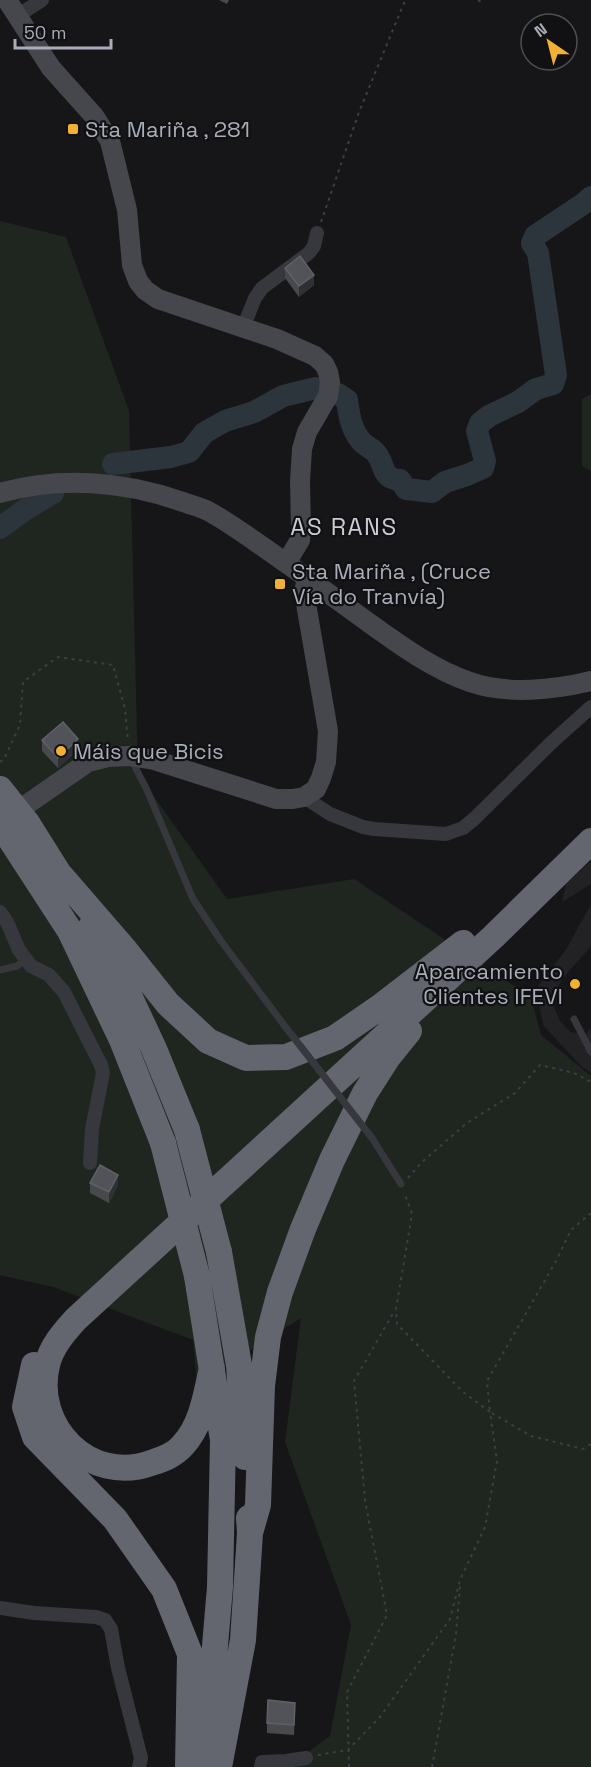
<svg xmlns="http://www.w3.org/2000/svg" width="591" height="1767" font-family="'Space Grotesk',sans-serif">
<style>
.built{fill:#222225}
.green{fill:#1e261f}
.lines{fill:none;stroke-linecap:round;stroke-linejoin:round}
.river{stroke:#2c353c;stroke-width:22}
.path{stroke:#3d3f44;stroke-width:2;stroke-dasharray:3 4.5;stroke-linecap:butt}
.service{stroke:#37383d;stroke-width:7}
.minor{stroke:#37383d;stroke-width:14}
.secondary{stroke:#45474d;stroke-width:20}
.motorway{stroke:#63666e;stroke-width:26}
.service-bridge{stroke:#37383d;stroke-width:7}
.motorway-bridge{stroke:#63666e;stroke-width:26}
.wall{fill:#47494d}
.shaded-wall{fill:#2f3033}
.building{fill:#525359;stroke:#5f6168;stroke-width:1.5}
.poi-dot{fill:#f2b134;stroke:#111113;stroke-width:2}
.labels{text-anchor:middle;dominant-baseline:central;stroke-width:4.5;stroke-linejoin:round;paint-order:stroke}
.poi-label{font-size:22px;fill:#a8adb8;stroke:#111113;text-anchor:start}
.neighbourhood-label{font-size:24px;letter-spacing:1.5px;fill:#c9ccd4;stroke:#111113}
</style>
<rect width="100%" height="100%" fill="#161618"/>
<path class="built" d="M591 861V884L562 902 566 884Z
M591 904V946L563 978 556 990 554 1007 560 1021 570 1032 586 1034 591 1028V1073L582 1067 543 1025 536 989 567 948Z"/>
<path class="green" d="M0 221 66 237 129 411 138 774 227 899 354 879 531 997 541 1035 591 1076V1767H287L330 1736 351 1625 285 1442 301 1318 197 1384 193 1340 53 1287 0 1275Z
M591 394V471L582 466V399Z"/>
<g class="lines">
<path class="river" d="M338 394 347 400C349 415 351 429 361 441 365 446 372 448 376 453 386 465 380 478 400 480L406 489 432 492 445 482 467 475 483 468 485 461 477 431 480 423 489 416 518 402 536 389 553 384 556 375 538 253 532 243 535 236 583 204 591 197
M113 464 171 457 189 452 204 433 225 421 254 412 283 396 316 388
M0 528 26 509 53 493"/>
<path class="path" d="M478 0 481 2
M321 222 359 112 404 3 408 0
M0 762 4 759 20 725 23 682 58 657 113 665 125 709 128 741
M408 1178 422 1162 467 1123 515 1093 540 1065 574 1073 591 1082
M591 1213 571 1230 556 1261 487 1381 490 1412 531 1436 583 1449 591 1444
M318 1755 348 1750 380 1717 450 1619 460 1580 485 1527 497 1461 490 1412 463 1392 397 1324 396 1309 412 1214 404 1192
M349 1767 347 1692 387 1615 365 1500 354 1381 395 1310
M432 1767 456 1634 460 1586"/>
<path class="service" d="M132 761 147 790 193 899 221 941 284 1025
M0 970 17 966 26 959
M574 1019 591 1052
M372 1138 401 1184"/>
<path class="minor" d="M17 16 42 0
M243 328 255 298 262 288 309 253 314 246 317 233
M304 797 330 814 363 827 374 829 446 834 463 828 474 819 552 742 591 707
M0 912 7 922 19 950 31 966 49 975 64 992 101 1065 103 1073 92 1129 90 1163
M0 1608 34 1613 96 1617 105 1620 111 1629 118 1668 141 1758 139 1767
M261 1767 262 1762 286 1761 306 1758"/>
<path class="secondary" d="M7 0 51 68 94 116 110 141 127 210 132 265 138 281 145 290 158 299 277 339 315 356 324 364 328 372 330 382 328 396 307 432 302 449 300 481 301 528 300 540 286 563
M0 493C60 476 124 481 183 502 191 505 200 507 208 511 232 524 254 541 276 556 306 577 335 598 365 620 397 643 432 669 470 682 507 695 554 690 591 681
M5 813 26 805 88 762 108 757 129 756 154 760 276 799H293L304 797 316 789 321 778 326 762 328 731 304 592 307 578"/>
<path class="motorway" d="M0 823 70 931 122 1040 163 1143
M27 823 69 890
M61 876 125 950 168 1004 208 1041 246 1058 286 1057 335 1038 380 1007 463 943
M91 927 126 989 154 1049 187 1130
M219 1252 239 1365 245 1457
M197 1276 223 1440 220 1587 208 1728 198 1763
M34 1365 25 1407 35 1437 115 1519 164 1589 190 1654 188 1767
M212 1368C206 1394 202 1425 183 1445 175 1455 163 1459 151 1463 90 1485 32 1427 47 1365 51 1347 64 1332 76 1319L493 937 591 841
M250 1533 258 1505 262 1386 268 1337 280 1292 303 1229 332 1160 365 1093 388 1057 409 1031
M219 1767 243 1640 250 1533 249 1518"/>
<path class="service-bridge" d="M284 1025 372 1138"/>
<path class="motorway-bridge" d="M0 789 27 823
M187 1130 219 1252
M163 1143 197 1276"/>
</g>
<path class="wall" d="M219 0H229L227 4Z
M285 268 314 285 299 297 285 278Z
M42 740 78 750 58 768 42 751Z
M90 1183 118 1185 109 1203 90 1193Z
M295 1713 294 1735 267 1733V1723Z"/>
<path class="shaded-wall" d="M314 275V285L299 297V286Z
M78 739V750L58 768V758Z
M118 1175V1185L109 1203V1192Z"/>
<path class="building" d="M300 256 314 275 299 286 285 268Z
M63 722 78 739 58 758 42 740Z
M100 1165 118 1175 109 1192 90 1183Z
M268 1700 295 1703 294 1725 267 1723Z"/>
<g class="poi-dot">
<rect x="67" y="123" width="12" height="12" rx="3"/>
<rect x="274" y="578" width="12" height="12" rx="3"/>
<circle cx="61" cy="751" r="6"/>
<circle cx="575" cy="984" r="6"/>
</g>
<g class="labels">
<g class="poi-label">
<text x="85" y="129">Sta Mariña , 281</text>
<text x="292" y="571">Sta Mariña , (Cruce<tspan x="292" dy="25">Vía do Tranvía)</tspan></text>
<text x="73" y="751">Máis que Bicis</text>
<text x="563" y="971" text-anchor="end">Aparcamiento<tspan x="563" dy="25">Clientes IFEVI</tspan></text>
</g>
<g class="neighbourhood-label">
<text x="344" y="526">AS RANS</text>
</g>
</g>
<g transform="translate(549 42) rotate(325)"><circle r="28" fill="#111113" stroke="#4d4f55" stroke-width="1.5"/>
<path d="M0-4.5L10 22L0 15L-10 22Z" fill="#f2b134"/>
<text y="-9" font-size="16" font-weight="bold" text-anchor="middle" fill="#a8adb8">N</text>
</g>
<path d="M15 39v9h96v-9" fill="none" stroke="#a8adb8" stroke-width="3"/>
<text x="24" y="39" font-size="18" fill="#a8adb8" stroke="#111113" stroke-width="4.5" paint-order="stroke">50 m</text>
</svg>
